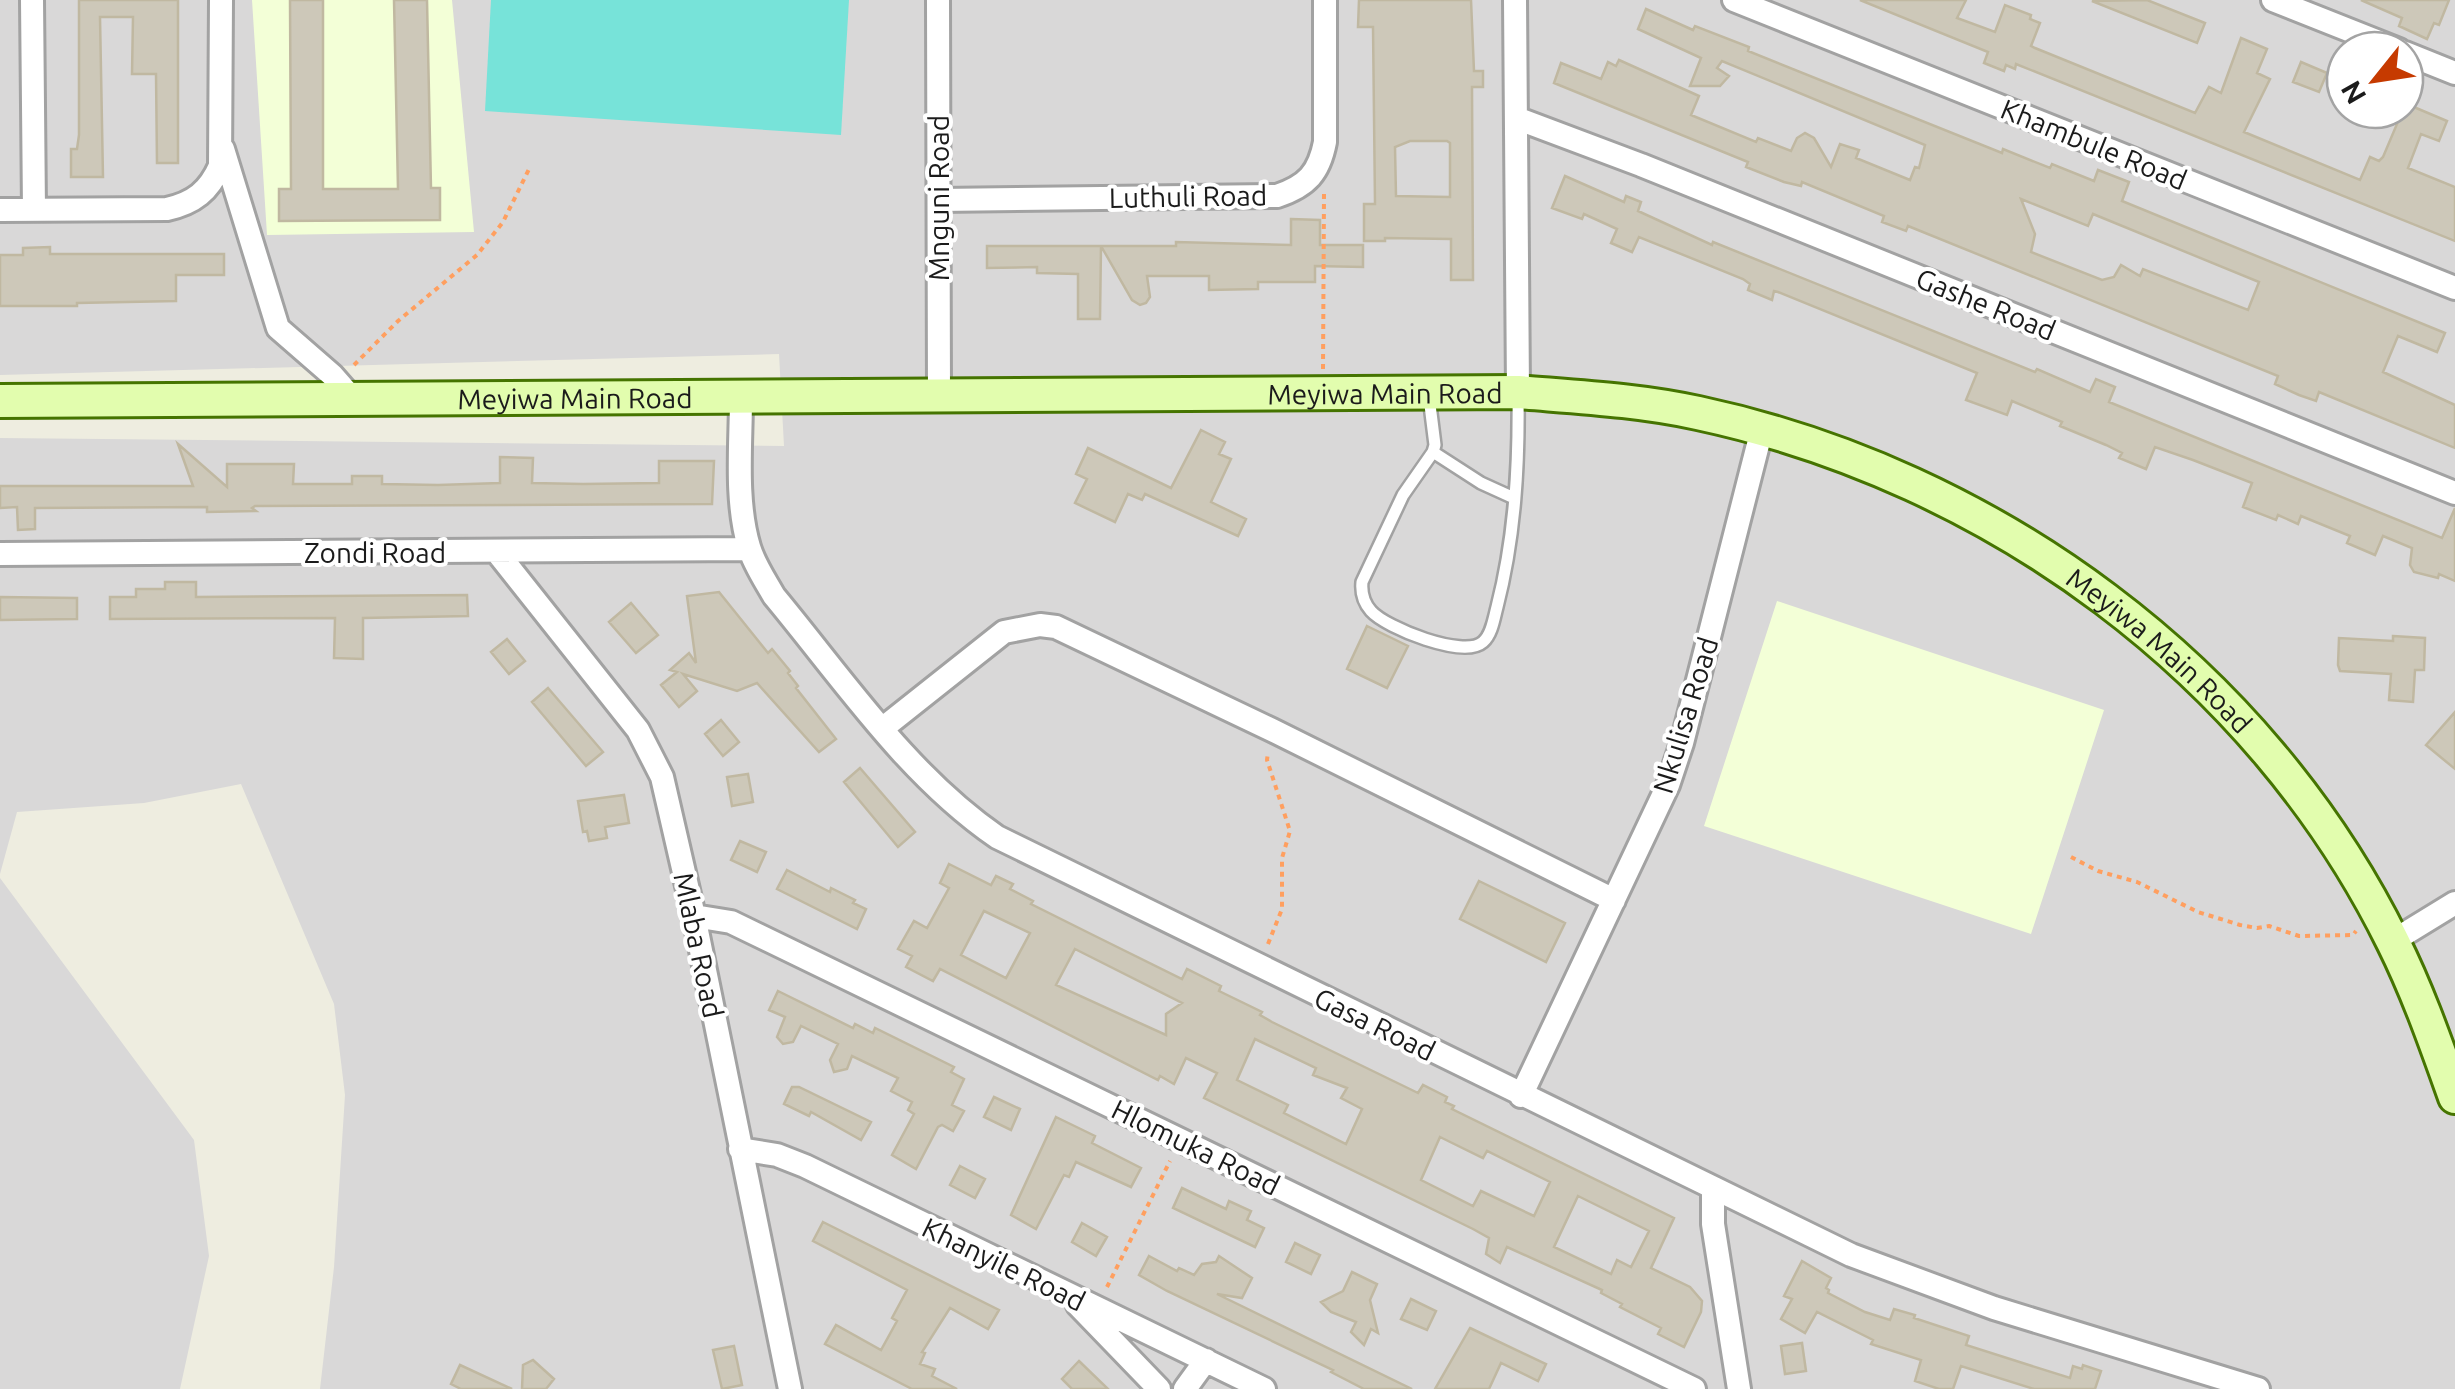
<svg xmlns="http://www.w3.org/2000/svg" width="2455" height="1389" font-family="Ubuntu,sans-serif">
<style>
.residential{fill:#d9d8d8;fill-rule:evenodd}
.education{fill:#f3ffd7}
.pitch{fill:#77e3d9}
.building{fill:#cdc8b9;stroke:#c0b8a1;stroke-width:2.5;fill-rule:evenodd}
.lines{fill:none;stroke-linecap:round;stroke-linejoin:round}
.lane-casing{stroke:#a2a2a2;stroke-width:16}
.street-casing{stroke:#a2a2a2;stroke-width:28}
.secondary-casing{stroke:#457400;stroke-width:38}
.path{stroke:#ff9f5f;stroke-width:4;stroke-dasharray:5 5;stroke-linecap:butt}
.lane{stroke:#fff;stroke-width:11}
.street{stroke:#fff;stroke-width:22}
.secondary{stroke:#e2fdae;stroke-width:32}
.labels{text-anchor:middle;dominant-baseline:central;stroke-width:8;stroke-linejoin:round;paint-order:stroke}
.street-label{font-size:28px;fill:#1b1b1b;stroke:#fff}
</style>
<rect width="100%" height="100%" fill="#eeede0"/>
<path class="residential" d="M0 0H2455V1389H320L334 1267 345 1095 334 1004 241 784 144 803 17 812 0 874V438L784 446 779 354 0 375ZM2345 50H2405V110H2345Z
M0 878 194 1140 209 1256 180 1389H0Z"/>
<path class="education" d="M252 0H452L474 232 267 235Z
M1777 601 2104 710 2031 934 1704 826Z"/>
<path class="pitch" d="M491 0H849L841 135 485 111Z"/>
<path class="building" d="M79 0H178V163H157L156 74H132L133 17H100L103 177H71V149H77L79 135Z
M290 0H323V189H398L394 0H427L431 188H440V220L279 221V189H291Z
M1359 0H1471L1474 71H1483V87H1472L1473 280H1451V239L1385 238V241H1364V204H1375L1373 27H1358ZM1410 141H1447L1450 143V197L1396 196 1395 147Z
M1860 0H1966L1957 18 1995 32 2005 5 2031 15 2030 19 2040 23 2031 46 2035 48 2195 113 2209 87 2221 93 2241 38 2267 49 2257 73 2270 79 2244 132 2360 180 2370 157 2379 161 2383 157 2397 124 2365 110H2407L2409 105 2447 121 2439 141 2421 134 2408 168 2455 187V241L2016 64 2015 69 2006 65 2004 71 1984 63 1988 52Z
M2147 0 2205 23 2197 43 2092 1Z
M2361 0H2449L2439 25 2434 23 2427 39 2399 26 2402 18Z
M1646 9 1693 30 1695 26 1749 47 1748 51 2002 153 2003 149 2050 168 2052 164 2094 181 2098 170 2129 182 2122 201 2445 333 2437 352 2398 336 2383 372 2455 405V448L2319 392 2316 401 2299 395 2275 384 2278 376 1908 226 1906 231 1882 222 1884 216 1802 182 1801 186 1784 182 1746 167 1748 162 1554 83 1561 63 1601 79 1608 62 1616 66 1619 60 1699 96 1691 115 1756 142 1758 138 1791 151 1797 138 1805 133 1814 138 1831 167 1840 144 1859 150 1856 158 1910 180 1915 167 1919 168 1925 145 1722 61 1717 68 1729 76 1720 86H1690L1701 58 1638 29ZM2021 199 2088 226 2093 214 2259 282 2248 310 2143 269 2140 276 2121 265 2114 277 2102 280 2031 252 2035 234Z
M2301 62 2327 73 2319 92 2293 82Z
M1565 176 1624 202 1626 196 1641 202 1638 211 1712 245 1713 242 2035 372 2037 369 2090 392 2096 379 2115 387 2109 402 2442 538 2455 508V581L2439 574 2438 578 2414 572 2410 565 2412 548 2383 536 2375 555 2347 543 2350 536 2301 516 2298 524 2278 515 2276 520 2243 507 2252 483 2193 460 2155 447 2146 469 2119 458 2122 453 2106 445 2060 426 2062 422 2012 401 2007 415 1966 400 1977 373 1778 292 1774 291 1772 300 1748 290 1750 284 1743 279 1639 237 1632 252 1611 243 1617 229 1584 214 1582 219 1552 208Z
M1291 219 1320 220V245H1363V267L1315 266V282H1258V289L1209 290V276H1147L1150 297 1146 303 1140 305 1132 300 1101 246H1176V242L1291 245Z
M987 246H1101L1100 319H1078V274L1037 273V267L987 268Z
M50 247V254H224V275H176V301L77 303V306H0V255H23V248Z
M1201 430 1225 442 1219 454 1231 459 1211 502 1246 519 1238 536 1145 494 1142 500 1128 494 1115 522 1075 503 1087 479 1076 474 1088 448 1171 488Z
M178 444 227 487V464H294L293 484H352V476H382V484L438 485 500 483V457L533 458 532 483 583 484 659 483V461H714L712 504 255 506 252 508 256 511 207 512V507L35 508V529L18 530 17 507 0 508V486H193Z
M165 582H196V597L467 595 468 616 363 618V659L334 658 335 618 110 619V597H136V589H165Z
M719 592 768 653 772 649 790 671 788 673 798 686 796 688 836 739 819 752 757 683 737 691 683 674 697 691 679 707 661 685 677 672 670 670 689 653 696 663 687 596Z
M0 597 77 598V619L0 620Z
M631 603 658 635 636 653 609 622Z
M1367 626 1408 646 1387 688 1347 669Z
M2393 636 2425 638 2424 670H2415L2413 702 2389 700 2391 674 2340 671 2338 665 2339 638 2393 641Z
M507 639 525 661 509 674 491 652Z
M548 688 603 752 586 766 532 702Z
M2455 712V769L2426 745Z
M721 720 739 742 723 756 705 734Z
M860 768 915 832 898 847 844 782Z
M748 774 753 802 732 806 727 777Z
M624 795 629 823 605 827 607 838 589 841 587 831 583 832 578 801Z
M740 841 766 852 757 872 731 860Z
M949 864 991 885 996 876 1013 884 1010 889 1033 901 1031 904 1093 935 1182 979 1187 969 1221 986 1219 991 1262 1012 1260 1015 1272 1022 1418 1093 1423 1085 1447 1097 1445 1102 1454 1106 1452 1109 1674 1218 1651 1268 1690 1287 1702 1301 1701 1312 1684 1347 1658 1334 1661 1328 1620 1307 1622 1304 1601 1293 1602 1290 1507 1247 1500 1263 1486 1254 1489 1238 1473 1229 1204 1098 1217 1073 1186 1058 1174 1084 1160 1076 1158 1080 940 969 933 981 906 967 912 956 898 949 914 921 927 928 949 888 940 883ZM984 911 1030 933 1006 978 961 955ZM1075 949 1182 1003 1166 1014V1035L1056 985ZM1255 1039 1316 1068 1313 1075 1347 1088 1341 1098 1362 1109 1346 1144 1284 1113 1288 1105 1237 1080ZM1440 1137 1483 1158 1487 1151 1550 1182 1534 1216 1481 1191 1473 1206 1421 1180ZM1578 1196 1649 1231 1631 1267 1617 1260 1611 1274 1554 1247Z
M787 870 830 892 831 888 855 900 853 903 866 909 857 929 777 889Z
M1479 881 1565 923 1546 962 1460 919Z
M778 991 853 1028 855 1024 873 1033 875 1028 954 1067 951 1072 964 1079 952 1105 964 1111 953 1131 942 1125 938 1127 916 1169 892 1155 914 1114 908 1110 912 1102 891 1091 898 1078 852 1056 847 1069 834 1072 830 1060 838 1044 801 1026 793 1042 783 1044 777 1037 785 1017 769 1010Z
M792 1087H799L871 1122 861 1140 811 1112 809 1116 784 1104Z
M994 1097 1020 1109 1011 1130 984 1117Z
M1056 1117 1095 1136 1092 1143 1141 1168 1131 1187 1076 1162 1069 1177 1064 1175 1036 1229 1011 1215Z
M960 1166 985 1179 975 1198 950 1185Z
M1182 1188 1226 1209 1229 1201 1251 1211 1247 1220 1264 1228 1255 1247 1173 1208Z
M823 1222 999 1310 988 1329 950 1308 922 1352 925 1353 920 1364 935 1369 932 1376 957 1389H912L825 1344 836 1325 881 1350 897 1321 892 1318 907 1290 813 1241Z
M1082 1223 1107 1237 1096 1256 1072 1242Z
M1295 1243 1320 1255 1311 1274 1286 1262Z
M1149 1256 1177 1271 1179 1268 1194 1275 1202 1264 1216 1262 1219 1256 1252 1278 1242 1298 1217 1294 1412 1389H1364L1331 1372 1333 1370 1167 1291 1139 1275Z
M1802 1261 1831 1278 1826 1288 1829 1290 1828 1293 1865 1312 1890 1320 1894 1309 1915 1315 1914 1318 1969 1336 1966 1345 2070 1378 2073 1366 2082 1369 2083 1365 2101 1371 2095 1389H2034L1961 1366 1953 1389H1939L1915 1381 1921 1360 1871 1344 1873 1340 1817 1312 1805 1333 1781 1319 1792 1299 1784 1296Z
M1352 1272 1377 1284 1370 1300 1378 1333 1371 1329 1364 1345 1351 1332 1356 1322 1331 1312 1321 1302 1343 1291Z
M1411 1299 1436 1311 1427 1330 1401 1319Z
M1470 1328 1546 1364 1538 1381 1501 1363 1489 1389H1435Z
M1802 1343 1806 1371 1785 1374 1781 1346Z
M734 1346 742 1385 722 1389 713 1350Z
M533 1360 554 1379 546 1389H522L523 1365Z
M1079 1361 1108 1389H1072L1062 1379Z
M460 1365 512 1389H461L451 1384Z"/>
<g class="lines">
<g class="lane-casing">
<path id="lane" d="M1429 397 1435 445 1433 452 1403 495 1362 582C1361 592 1364 603 1371 611 1386 628 1464 659 1483 642 1492 634 1494 618 1497 607 1515 537 1519 466 1518 394
M1433 452 1481 483 1514 498"/>
</g>
<g class="street-casing">
<path id="street" d="M32 0 34 210
M938 0 939 397
M1515 0 1518 392
M1734 0 2455 288
M2273 0 2399 50
M2405 53 2455 73
M1516 118 1641 165 2455 493
M223 149 278 328 332 375 353 399
M939 200 1277 196C1307 186 1319 173 1325 142V0
M0 210 167 209C194 203 209 191 220 166L221 0
M741 397C741 445 735 500 749 547 754 564 765 580 774 596 843 679 907 775 997 837L1851 1255 1994 1308 2258 1389
M496 551 638 730 662 777 694 916 790 1389
M0 554 749 549
M883 728 1004 632 1040 625 1056 627 1272 730 1614 900
M694 916 731 922 1694 1389
M2393 941 2455 903
M1521 1096 1668 785 1682 743 1762 429
M740 1149 777 1155 805 1166 1264 1389
M1713 1189V1224L1739 1389
M1078 1305 1159 1389
M1185 1389 1206 1360"/>
</g>
<g class="secondary-casing">
<g id="secondary">
<path id="s1" d="M0 401 1518 392C1578 397 1639 400 1698 413 1992 476 2259 670 2393 942 2418 992 2436 1044 2455 1097"/>
</g>
</g>
<path class="path" d="M354 365 398 321 477 255 503 222 530 167
M1323 369 1324 193
M2071 857 2098 871 2137 882 2198 912 2240 925 2257 928 2269 926 2299 936 2353 935 2356 931
M1268 944 1282 909V858L1290 831 1267 760 1268 752
M1107 1287 1170 1161"/>
<use href="#lane" class="lane"/>
<use href="#street" class="street"/>
<use href="#secondary" class="secondary"/>
</g>
<g class="labels">
<g class="street-label">
<text transform="translate(2094 144) rotate(22)">Khambule Road</text>
<text transform="translate(1188 196) rotate(-1)">Luthuli Road</text>
<text transform="translate(938 198) rotate(-90)">Mnguni Road</text>
<text transform="translate(1986 304) rotate(22)">Gashe Road</text>
<text stroke="none"><textPath href="#s1" startOffset="1385">Meyiwa Main Road</textPath></text>
<text stroke="none"><textPath href="#s1" startOffset="575">Meyiwa Main Road</textPath></text>
<text x="375" y="552">Zondi Road</text>
<text stroke="none"><textPath href="#s1" startOffset="2225">Meyiwa Main Road</textPath></text>
<text transform="translate(1685 715) rotate(-73)">Nkulisa Road</text>
<text transform="translate(699 945) rotate(78)">Mlaba Road</text>
<text transform="translate(1375 1024) rotate(26)">Gasa Road</text>
<text transform="translate(1196 1147) rotate(26)">Hlomuka Road</text>
<text transform="translate(1004 1264) rotate(26)">Khanyile Road</text>
</g>
</g>
<g transform="translate(2375 80) rotate(240)"><circle r="48" fill="#ffffff" stroke="#a4a4a4" stroke-width="2.5"/>
<path d="M0-8L18 38L0 25L-18 38Z" fill="#c63a00"/>
<text y="-15" font-size="28" font-weight="bold" text-anchor="middle" fill="#1b1b1b">N</text>
</g>
</svg>
